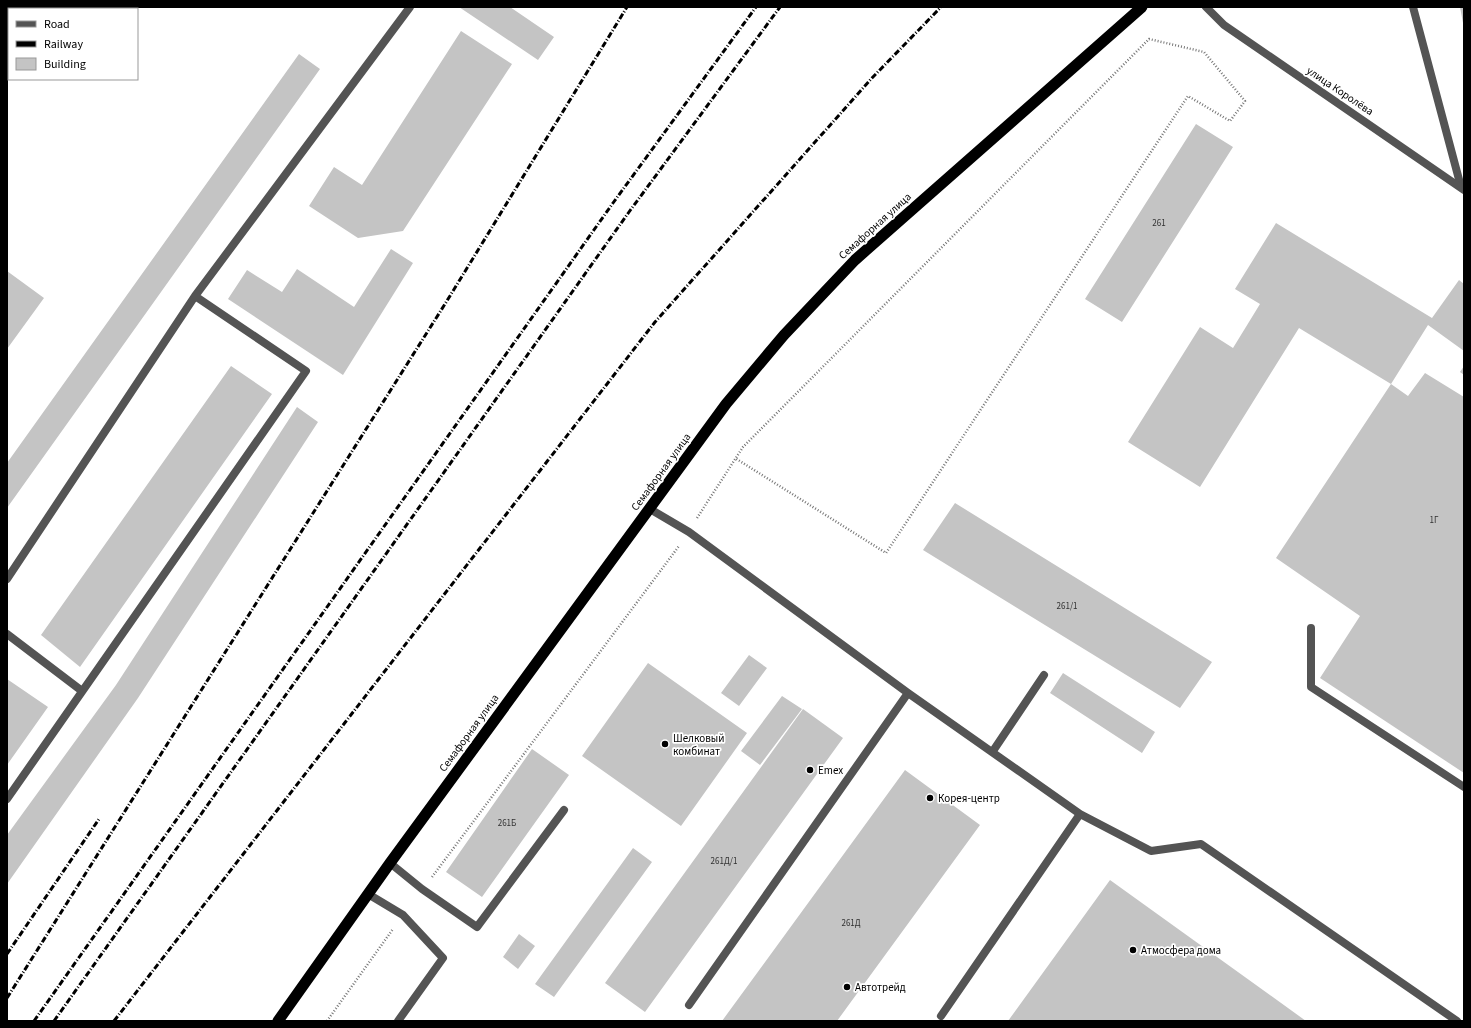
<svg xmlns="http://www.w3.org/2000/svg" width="1471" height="1028" font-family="'Source Sans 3',sans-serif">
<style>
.building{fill:#c4c4c4}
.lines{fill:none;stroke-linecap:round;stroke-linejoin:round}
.path{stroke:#767676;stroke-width:2.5;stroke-dasharray:1 2;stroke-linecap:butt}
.service{stroke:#545454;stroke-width:8}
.tertiary{stroke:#545454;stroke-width:8}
.trunk{stroke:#000;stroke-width:11}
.rail{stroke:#000;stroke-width:3;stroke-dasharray:6 2 1 2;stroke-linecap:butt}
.poi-dot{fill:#000;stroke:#fff;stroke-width:1.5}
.labels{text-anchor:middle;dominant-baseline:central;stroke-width:3.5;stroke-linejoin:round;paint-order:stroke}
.number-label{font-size:9px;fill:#313131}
.street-label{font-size:11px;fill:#000;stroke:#fff}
.poi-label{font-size:11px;fill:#000;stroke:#fff;text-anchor:start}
</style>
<rect width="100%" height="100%" fill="#fff"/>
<path class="building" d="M7 7H60L58 9H9V76L7 78Z
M459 7H510L554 37 538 60Z
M1460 7H1464V23H1463Z
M461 31 512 64 403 231 358 238 309 206 334 167 362 185Z
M299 54 320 69 7 508V463Z
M1196 124 1233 147 1122 322 1085 299Z
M1276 223 1432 318 1459 280 1464 284V351L1428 325 1391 384 1299 328 1200 487 1128 442 1200 327 1233 348 1260 304 1235 289Z
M391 249 413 263 343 375 228 299 247 270 282 292 297 269 354 307Z
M7 271 44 298 7 349Z
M231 366 272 394 80 667 41 635Z
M1464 366V375L1460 372Z
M1425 373 1464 397V773L1320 678 1360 616 1276 558 1391 384 1408 396Z
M297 407 318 422 138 698 7 884V835L116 685Z
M955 503 1212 662 1180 708 923 550Z
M749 655 767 668 739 706 721 693Z
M648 663 747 733 681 826 582 756Z
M1063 673 1155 732 1142 753 1050 693Z
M7 679 48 707 7 765Z
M782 696 802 709 760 765 741 751Z
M803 709 843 738 645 1012 605 983Z
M532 749 569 775 482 897 446 872Z
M905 770 980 825 837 1021H722Z
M633 848 652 862 554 997 535 984Z
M1110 880 1306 1021H1008Z
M519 934 535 946 518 969 503 957Z"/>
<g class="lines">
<path class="path" d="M697 518 743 447 1149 39 1204 52 1245 101 1230 121 1188 96 886 553 735 458
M432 877 679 546
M327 1021 393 929"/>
<path class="service" d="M1413 7 1461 187
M650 509 689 532 908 693 1080 814
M7 579 195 296 410 7
M1311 628V687L1464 787
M7 634 82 691
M993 751 1044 675
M7 799 306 371 195 296
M390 863 422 889 477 927 564 810
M368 894 403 915 443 958 398 1021
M689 1005 908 693
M941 1016 1080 814 1151 851 1201 844 1457 1021"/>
<path class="tertiary" d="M1206 7 1224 25 1464 190"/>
<path class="trunk" d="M278 1021 390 863 726 404 784 335 855 260 1142 7"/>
<path class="rail" d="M7 954 99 819
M7 998 445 304 627 7
M34 1021 613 203 756 7
M54 1021 629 212 780 7
M114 1021 655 322 872 78 941 7"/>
</g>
<g class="poi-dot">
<circle cx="665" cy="744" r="4"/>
<circle cx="810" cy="770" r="4"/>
<circle cx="930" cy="798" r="4"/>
<circle cx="1133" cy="950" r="4"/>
<circle cx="847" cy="987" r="4"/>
</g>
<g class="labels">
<g class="number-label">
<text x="1159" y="223">261</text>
<text x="1434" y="520">1Г</text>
<text x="1067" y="606">261/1</text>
<text x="507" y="823">261Б</text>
<text x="724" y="861">261Д/1</text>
<text x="851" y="923">261Д</text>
</g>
<g class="street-label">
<text transform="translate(1340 91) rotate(34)">улица Королёва</text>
<text transform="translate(875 226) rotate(-42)">Семафорная улица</text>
<text transform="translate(661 472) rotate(-54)">Семафорная улица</text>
<text transform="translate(469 733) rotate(-54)">Семафорная улица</text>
</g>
<g class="poi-label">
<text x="673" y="738">Шелковый<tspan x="673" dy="13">комбинат</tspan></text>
<text x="818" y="770">Emex</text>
<text x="938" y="798">Корея-центр</text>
<text x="1141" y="950">Атмосфера дома</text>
<text x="855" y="987">Автотрейд</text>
</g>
</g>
<rect width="1471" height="1028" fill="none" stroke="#000000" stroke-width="16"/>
<rect x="8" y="8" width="130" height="72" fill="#ffffff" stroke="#999999"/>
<rect x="16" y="21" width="20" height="6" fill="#545454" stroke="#999999"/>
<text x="44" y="28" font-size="12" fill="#000000">Road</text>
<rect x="16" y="41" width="20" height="6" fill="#000000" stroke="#999999"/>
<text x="44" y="48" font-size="12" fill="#000000">Railway</text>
<rect x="16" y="58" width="20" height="12" fill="#c4c4c4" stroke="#999999"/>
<text x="44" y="68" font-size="12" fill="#000000">Building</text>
</svg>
